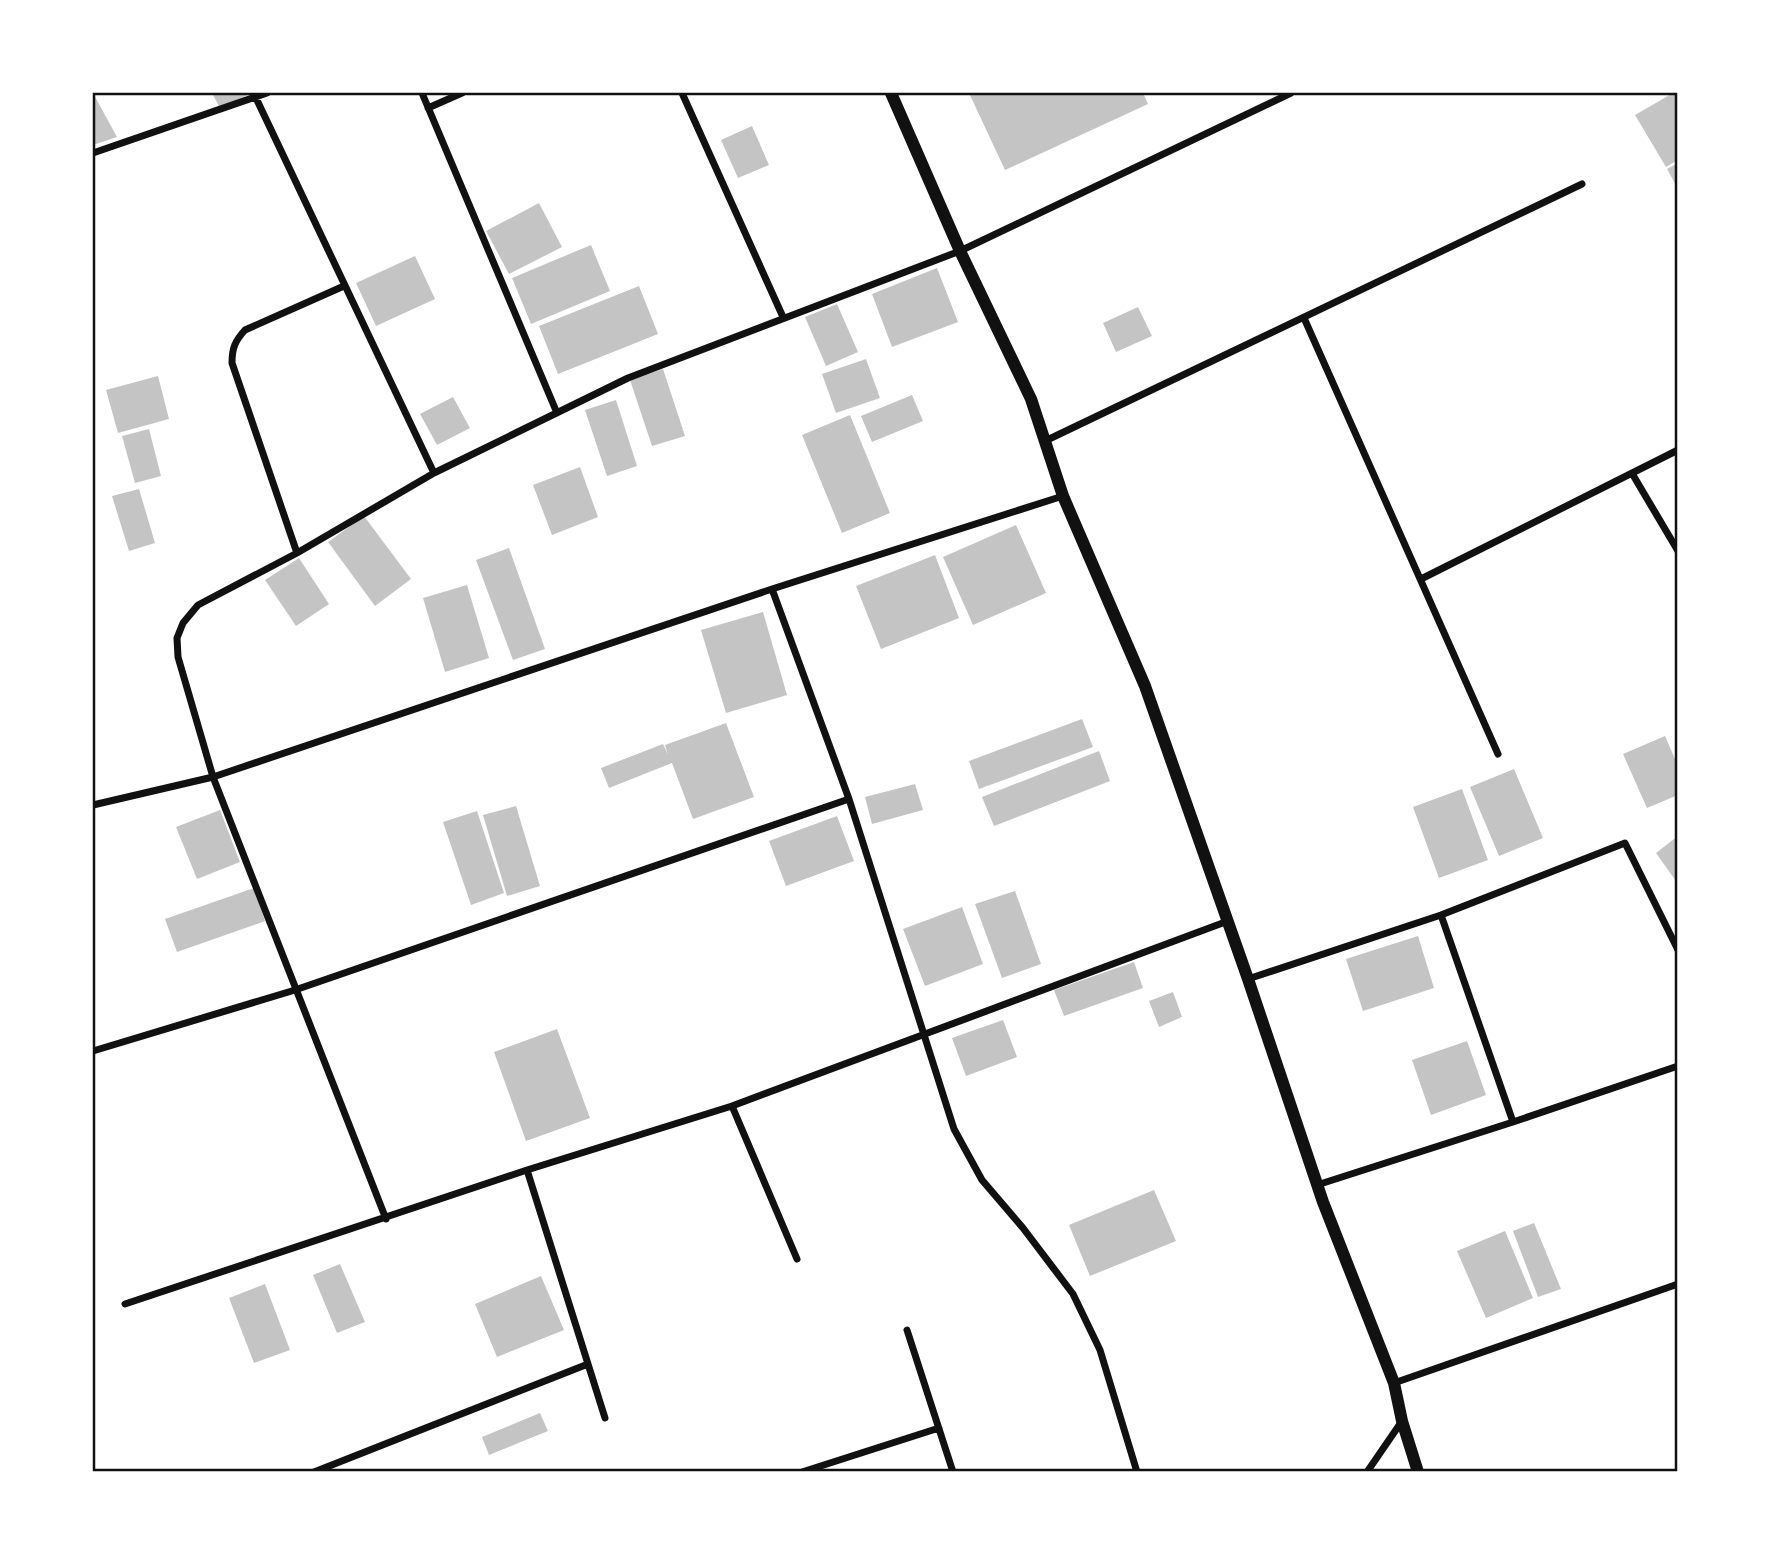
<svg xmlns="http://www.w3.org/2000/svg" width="1771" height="1565" font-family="'Titillium Web',sans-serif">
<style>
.building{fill:#c4c4c4}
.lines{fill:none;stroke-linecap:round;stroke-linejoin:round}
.minor{stroke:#111;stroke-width:7}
.tertiary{stroke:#111;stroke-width:12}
.neatline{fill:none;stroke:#111;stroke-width:2.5}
</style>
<rect width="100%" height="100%" fill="#fff"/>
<path class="building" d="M93 93 117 137 93 145Z
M212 93H252L220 108Z
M969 93H1143L1148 104 1005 170Z
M1673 93H1678V160L1666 167 1635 115Z
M752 126 769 165 738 178 721 140Z
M1678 163V189L1667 169Z
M539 203 562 247 509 274 486 231Z
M591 245 610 291 531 324 512 278Z
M415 256 435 299 376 326 356 283Z
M937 268 958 322 892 347 872 294Z
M639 286 658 334 558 374 539 326Z
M837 304 858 352 826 366 805 317Z
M1138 307 1152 336 1116 352 1103 323Z
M866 359 880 398 836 413 822 374Z
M663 369 685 436 652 446 630 380Z
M158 376 169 419 118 433 106 390Z
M912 395 923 421 872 442 861 416Z
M453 397 470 428 437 445 420 414Z
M616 400 637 466 607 476 585 410Z
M850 415 890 513 842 533 802 435Z
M149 429 161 476 135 483 122 436Z
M580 467 598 517 552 535 533 485Z
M139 489 155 543 129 551 112 496Z
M364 516 411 579 375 606 328 542Z
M1016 525 1046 593 973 625 943 557Z
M509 548 545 649 513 660 476 560Z
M935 555 959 618 881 649 856 586Z
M299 558 329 604 296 626 265 580Z
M467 585 489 658 445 672 423 598Z
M763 612 787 695 726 713 701 630Z
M1082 719 1093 747 979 789 969 761Z
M726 723 754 797 693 819 672 763 609 788 601 768 663 744 668 755 665 745Z
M1665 736 1678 766V795L1647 808 1623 754Z
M1099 751 1110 781 994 826 982 797Z
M1514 769 1543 838 1499 856 1470 787Z
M915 784 923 810 872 824 865 797Z
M1462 789 1488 860 1439 878 1413 807Z
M516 806 540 886 507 896 483 815Z
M220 810 240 862 197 879 176 827Z
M477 811 504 893 471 905 443 822Z
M837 816 854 861 786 886 769 841Z
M1678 836V884L1656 853Z
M254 888 265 921 177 952 165 919Z
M1015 891 1041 964 1002 978 975 904Z
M962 907 983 964 925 986 903 929Z
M1418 936 1434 988 1363 1011 1346 959Z
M1134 962 1143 988 1064 1016 1054 990Z
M1173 992 1182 1017 1159 1027 1149 1001Z
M1003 1020 1017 1057 966 1076 952 1038Z
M557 1029 590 1118 526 1141 494 1052Z
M1467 1041 1486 1095 1431 1115 1412 1060Z
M1154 1190 1176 1241 1090 1276 1069 1225Z
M1534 1223 1561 1289 1538 1297 1513 1231Z
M1505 1231 1533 1298 1486 1318 1457 1251Z
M340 1264 365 1322 337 1333 313 1275Z
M541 1276 564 1330 497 1357 475 1304Z
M265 1284 290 1350 254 1363 229 1298Z
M540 1413 548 1431 489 1455 482 1437Z"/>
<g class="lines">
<path class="minor" d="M422 93 557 413
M682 93 783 317
M256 98 434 473
M428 108 462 93
M93 153 267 93
M1304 318 1498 754
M1045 441 1582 184
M1633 475 1678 551
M297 553 232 363C232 348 235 341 245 330L344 286
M1421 579 1678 450
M772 589 849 799 954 1129 982 1180 1023 1228 1073 1294 1100 1350 1137 1472
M93 805 213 777 772 589 1063 496
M1441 915 1513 1122 1678 1066
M1248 979 1441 915 1625 843 1678 950
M93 1051 295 990 849 799
M732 1106 797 1259
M527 1170 605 1418
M1317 1185 1513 1122
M386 1219 213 777 178 657 177 638 183 623 198 605 297 553 434 473 628 378 960 251 1291 93
M125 1304 527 1170 732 1106 1228 921
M907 1330 953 1472
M1394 1383 1678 1284
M314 1472 588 1364
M802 1472 939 1428
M1367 1472 1402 1421"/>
<path class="tertiary" d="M891 93 960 251 1031 399 1063 496 1145 686 1248 979 1323 1202 1394 1383 1402 1421 1418 1472"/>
</g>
<rect width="1771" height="1565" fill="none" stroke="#ffffff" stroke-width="189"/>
<rect x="94" y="94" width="1582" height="1376" class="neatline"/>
</svg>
